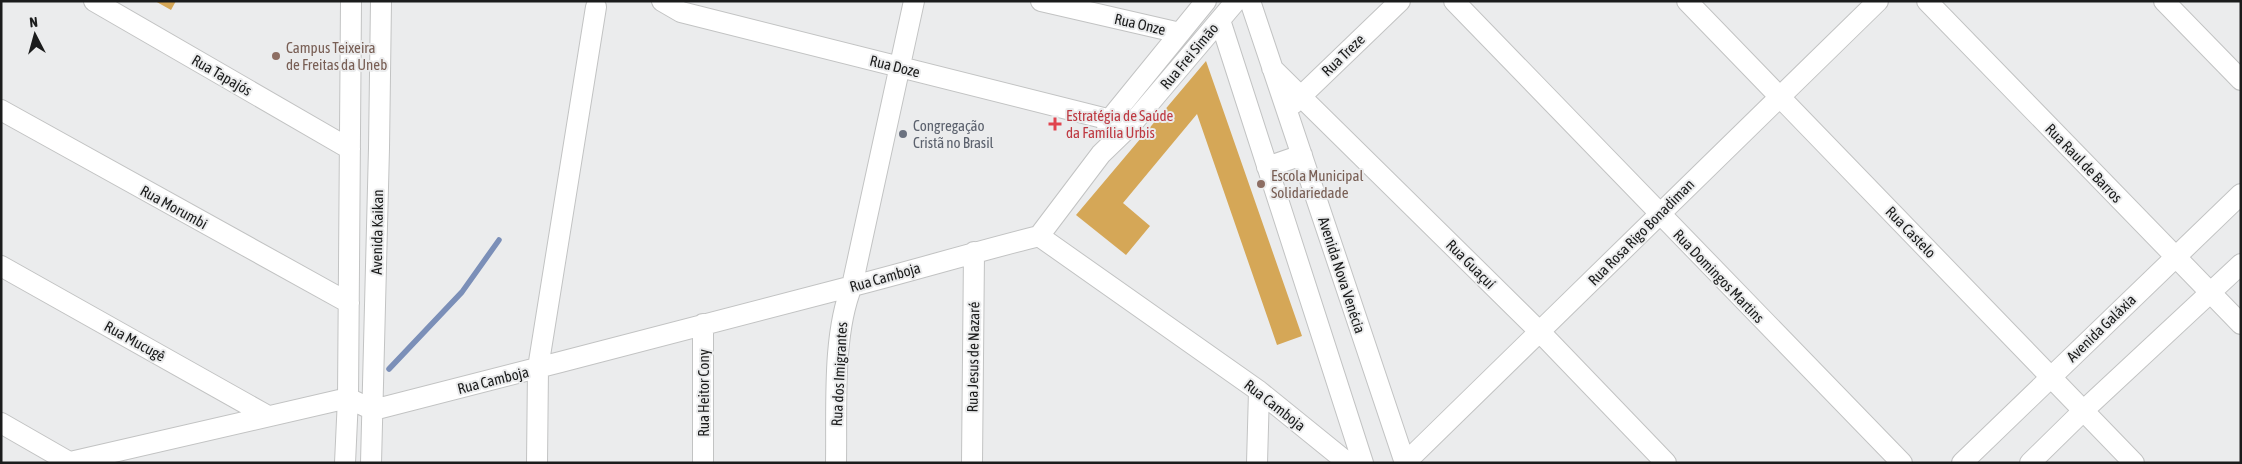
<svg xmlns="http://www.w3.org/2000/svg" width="2242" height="464" font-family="'Asap Condensed',sans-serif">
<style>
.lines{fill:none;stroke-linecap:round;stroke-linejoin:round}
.stream{stroke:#7b8fb8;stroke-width:5.5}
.building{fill:#d5a757}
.minor-casing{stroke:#c2c3c3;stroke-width:22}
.minor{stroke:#fff;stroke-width:20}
.education-dot{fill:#8d6e63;stroke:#ebeced;stroke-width:2}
.health-dot{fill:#e0444e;stroke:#ebeced;stroke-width:2}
.worship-dot{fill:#6b7280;stroke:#ebeced;stroke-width:2}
.labels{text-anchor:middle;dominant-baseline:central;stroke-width:4;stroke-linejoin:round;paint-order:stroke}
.street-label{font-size:15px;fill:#1b1c1c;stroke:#ebeced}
.education-label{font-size:15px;fill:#785e54;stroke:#ebeced;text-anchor:start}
.health-label{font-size:15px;fill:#be3a42;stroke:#ebeced;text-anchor:start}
.worship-label{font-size:15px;fill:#5b616d;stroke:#ebeced;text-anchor:start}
</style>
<rect width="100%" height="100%" fill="#ebeced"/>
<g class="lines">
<path class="stream" d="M389 369 462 292 499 240"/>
</g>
<path class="building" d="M155 1H176L171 10Z
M1206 61 1302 336 1277 345 1197 114 1123 203 1150 226 1126 255 1076 215Z"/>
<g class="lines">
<g class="minor-casing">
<path id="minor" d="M94 1 350 149
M662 1 681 12 1131 125
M1041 1 1180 33
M1250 1 1405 463
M1454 1 1902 463
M1687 1 2134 463
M1927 1 2241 324
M2164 1 2241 80
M1220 20 1363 463
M1272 68 1540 332 1666 463
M1293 104 1400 1
M1 110 349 303
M1107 130 1110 119 1206 1
M1267 167 1302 155
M1039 236 1101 154 1131 125 1236 1
M1 266 268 416
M1 423 69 462
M66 463 348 398 373 410C532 370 690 328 849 287 912 271 975 252 1039 236L1259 391 1348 463
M345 463 348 398 351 1
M371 463 379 148 381 1
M537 463 538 368 596 7
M703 463V324
M836 463C837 409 832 335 852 286L914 1
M972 463 974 252
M1257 463 1259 391
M1405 463 1878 1
M1962 463 2241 194
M2030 463 2083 411 2241 264"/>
</g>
<use href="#minor" class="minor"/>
</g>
<g class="education-dot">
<circle cx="276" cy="56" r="5"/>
<circle cx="1261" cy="184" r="5"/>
</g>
<path class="health-dot" d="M1052.5 116.5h5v5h5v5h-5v5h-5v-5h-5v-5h5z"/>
<circle class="worship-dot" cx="903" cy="134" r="5"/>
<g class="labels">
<g class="street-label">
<text transform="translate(1140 24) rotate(13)">Rua Onze</text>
<text transform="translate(1343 55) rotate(-44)">Rua Treze</text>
<text transform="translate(1189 56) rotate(-50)">Rua Frei Simão</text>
<text transform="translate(895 66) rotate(14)">Rua Doze</text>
<text transform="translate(222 75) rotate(30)">Rua Tapajós</text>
<text transform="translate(2084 163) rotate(46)">Rua Raul de Barros</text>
<text transform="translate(174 207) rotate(29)">Rua Morumbi</text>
<text transform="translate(377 232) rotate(-89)">Avenida Kaikan</text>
<text transform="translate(1641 232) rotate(-45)">Rua Rosa Rigo Bonadiman</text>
<text transform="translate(1911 232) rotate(46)">Rua Castelo</text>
<text transform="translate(1471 264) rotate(45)">Rua Guaçuí</text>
<text transform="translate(1342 275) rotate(72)">Avenida Nova Venécia</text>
<text transform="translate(1719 276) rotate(46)">Rua Domingos Martins</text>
<text transform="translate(885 277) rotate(-16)">Rua Camboja</text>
<text transform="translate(2101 328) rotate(-44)">Avenida Galáxia</text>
<text transform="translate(135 341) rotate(29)">Rua Mucugê</text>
<text transform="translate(973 357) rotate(-89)">Rua Jesus de Nazaré</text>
<text transform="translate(839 374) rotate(-87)">Rua dos Imigrantes</text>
<text transform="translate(493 380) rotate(-14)">Rua Camboja</text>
<text transform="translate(703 393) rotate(-90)">Rua Heitor Cony</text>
<text transform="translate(1275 405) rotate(38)">Rua Camboja</text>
</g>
<g class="education-label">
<text x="286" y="47">Campus Teixeira<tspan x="286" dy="17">de Freitas da Uneb</tspan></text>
<text x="1271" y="175">Escola Municipal<tspan x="1271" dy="17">Solidariedade</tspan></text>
</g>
<g class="health-label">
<text x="1066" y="115">Estratégia de Saúde<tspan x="1066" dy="17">da Família Urbis</tspan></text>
</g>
<g class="worship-label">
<text x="913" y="125">Congregação<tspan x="913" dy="17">Cristã no Brasil</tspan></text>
</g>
</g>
<rect width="2242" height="464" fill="none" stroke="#1b1c1c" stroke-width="5"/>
<g transform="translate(35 35) rotate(354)" stroke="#ebeced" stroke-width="4" paint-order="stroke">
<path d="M0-4L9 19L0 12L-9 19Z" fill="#1b1c1c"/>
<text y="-8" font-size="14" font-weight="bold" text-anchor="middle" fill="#1b1c1c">N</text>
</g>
</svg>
